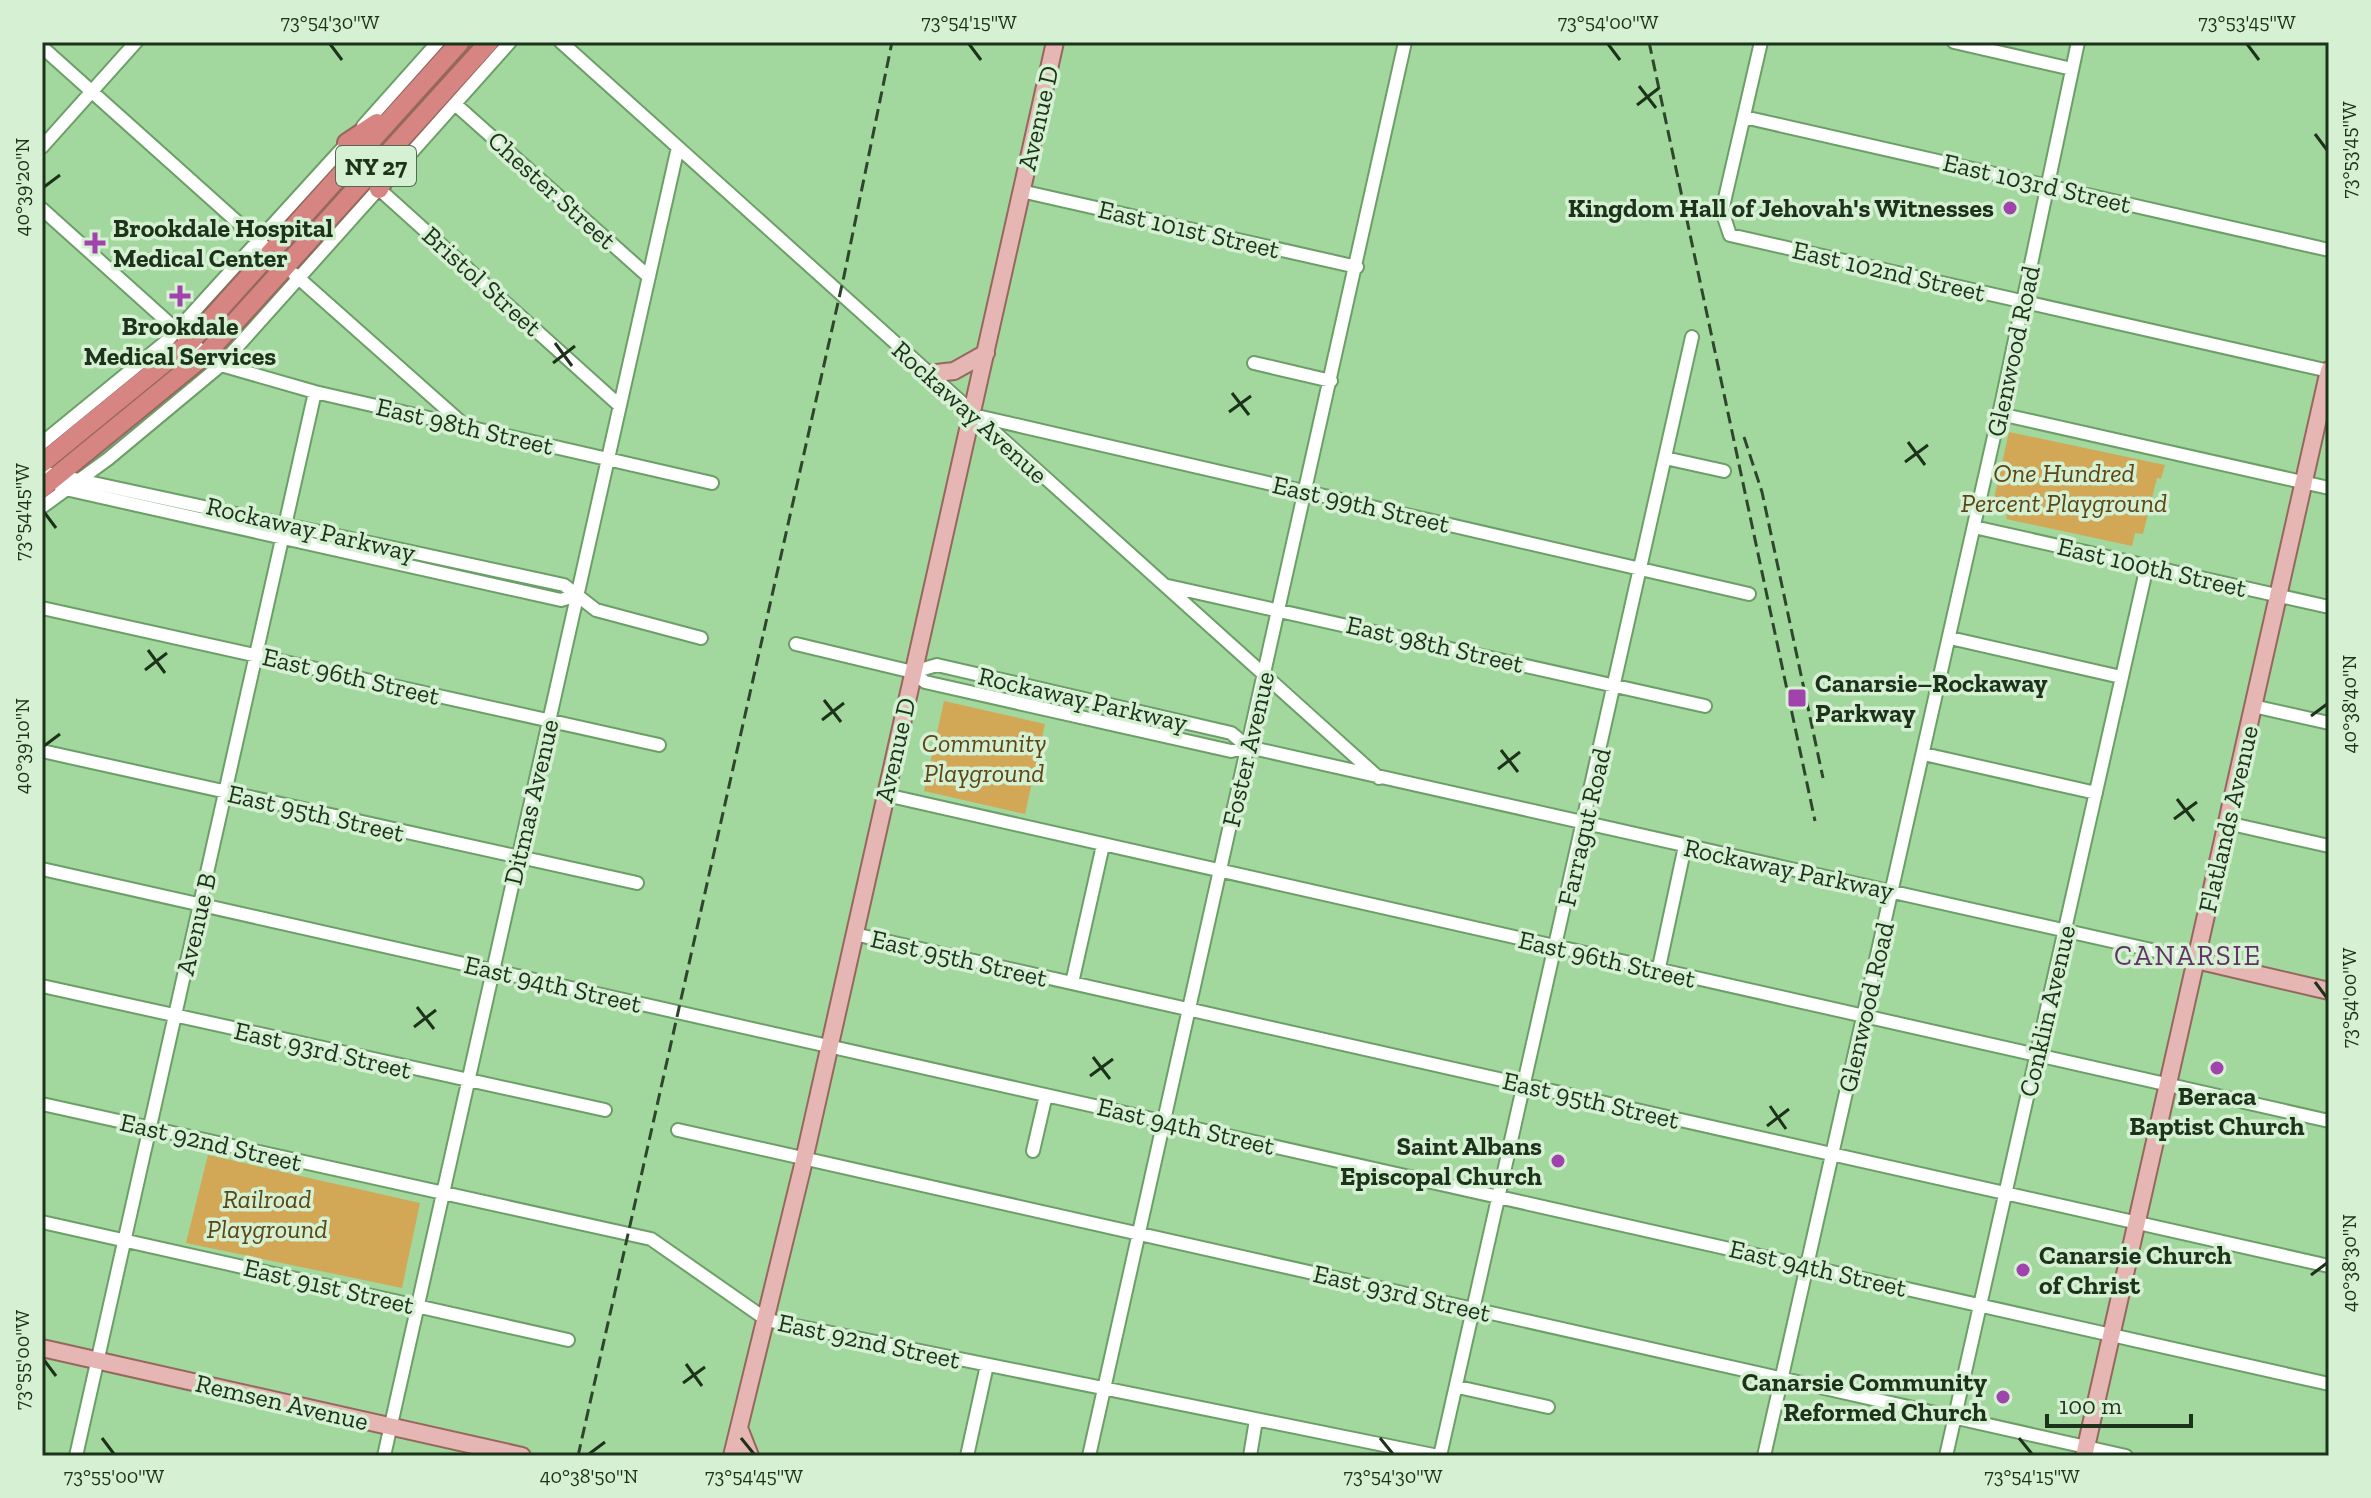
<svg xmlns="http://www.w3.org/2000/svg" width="2371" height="1498" font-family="'Zilla Slab',serif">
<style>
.green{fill:#d2a857}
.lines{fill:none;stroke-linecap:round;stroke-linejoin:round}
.minor-casing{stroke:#6c9f68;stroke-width:16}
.major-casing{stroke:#95685e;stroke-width:20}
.highway-casing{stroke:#95685e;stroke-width:22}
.minor{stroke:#fff;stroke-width:12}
.major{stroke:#e6b6b4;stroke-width:16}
.highway{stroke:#d68582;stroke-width:18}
.rail{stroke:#2e472c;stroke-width:3;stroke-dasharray:12 6;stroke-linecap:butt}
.ticks{fill:none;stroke:#1d321b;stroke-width:3}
.poi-dot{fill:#a043ad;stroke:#d5f0d2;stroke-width:3}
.labels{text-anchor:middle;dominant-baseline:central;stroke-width:7;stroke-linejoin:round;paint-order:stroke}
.shield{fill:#d5f0d2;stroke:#546b52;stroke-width:2}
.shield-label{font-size:24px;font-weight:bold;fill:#1d321b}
.street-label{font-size:26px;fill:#1d321b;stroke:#d5f0d2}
.poi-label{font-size:26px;font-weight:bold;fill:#1d321b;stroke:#d5f0d2;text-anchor:end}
.park-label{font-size:26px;font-style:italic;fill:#5d4616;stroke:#d5f0d2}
.neighbourhood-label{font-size:28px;letter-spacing:2px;fill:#613367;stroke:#d5f0d2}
.neatline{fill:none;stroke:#1d321b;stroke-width:3}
.ticks-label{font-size:20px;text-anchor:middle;fill:#1d321b}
</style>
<rect width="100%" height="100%" fill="#a2d79d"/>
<path class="green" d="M2009 432 2165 465 2161 479 2157 478 2143 534 2135 533 2132 546 2006 519 2008 510 1992 507Z
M944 701 1045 724 1025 814 924 791Z
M208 1155 420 1203 402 1288 186 1243Z"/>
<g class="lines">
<g class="minor-casing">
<path id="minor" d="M561 42 1379 778
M1761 42 1722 211 1730 235 2329 371
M1954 42 2072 69
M42 47 263 245
M455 104 649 277
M1744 117 2329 250
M363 126 438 42
M42 147 136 42
M395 171 510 42
M379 189 620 406
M1021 191 1357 267
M42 209 190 342 221 365 315 392 712 483
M294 274 463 424
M1254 363 1331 381
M2000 414 2329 488
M977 416 1749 594
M42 443 168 340 350 140
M1665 458 1724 471
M42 472 564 585 596 610 701 638
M61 488 561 600 577 595
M42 507 108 459 221 365 382 185
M1974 527 2329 607
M1168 586 1705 706
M42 608 659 745
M1950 638 2121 677
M796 644 913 672 925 682 1231 751 1248 747 2196 960
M913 672 937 665 1231 733 1248 747
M2253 706 2329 723
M42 751 637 883
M1924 754 2096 793
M886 795 2329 1121
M2227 823 2329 846
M42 869 2329 1384
M854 934 2329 1266
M1658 972 1685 846
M1072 983 1103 845
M42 986 605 1110
M42 1104 651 1239 767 1320 1438 1456
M678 1130 2126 1456
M1033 1151 1046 1095
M42 1222 568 1340
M1458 1387 1548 1407
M76 1456 315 392
M384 1456 678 147
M967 1456 987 1365
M1089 1456 1405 42
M1250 1456 1256 1420
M1440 1456 1692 337
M1764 1456 2002 401 2078 42
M1946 1456 2147 566"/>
</g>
<g class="major-casing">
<path id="major" d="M927 374 954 371 986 353
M2196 960 2329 991
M42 1348 522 1456
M739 1428 750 1456
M732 1456 802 1169 1055 42
M2084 1456 2329 370"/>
</g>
<g class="highway-casing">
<path id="highway" d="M347 143 377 123
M379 189 398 152
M42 463 190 342 460 42
M42 488 206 354 489 42"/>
</g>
<use href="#minor" class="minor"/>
<use href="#major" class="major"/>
<use href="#highway" class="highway"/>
<path class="rail" d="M1649 42 1815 821
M1744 437 1762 492 1823 778
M578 1456 844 276 892 42"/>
</g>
<path class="ticks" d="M330 44 342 60M969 44 981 60M1608 44 1620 60M2247 44 2259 60M1639 86 1656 108M1637 105 1659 88M2315 134 2327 150M44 187 60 175M555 343 572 366M553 363 575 346M1232 393 1249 415M1229 412 1251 396M1908 442 1925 465M1905 462 1928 445M44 512 56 528M148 650 165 673M145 670 167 653M824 700 841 722M2311 716 2327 704M822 720 844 703M44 746 60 734M1501 750 1518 772M1498 769 1520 752M2177 799 2194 821M2174 819 2197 802M2315 982 2327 998M417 1007 434 1029M414 1027 436 1010M1093 1057 1110 1079M1090 1076 1113 1059M1770 1106 1786 1129M1767 1126 1789 1109M2311 1275 2327 1263M44 1360 56 1376M686 1364 702 1386M683 1383 705 1367M102 1438 114 1454M741 1438 754 1454M1380 1438 1393 1454M2019 1438 2032 1454M589 1454 605 1442"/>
<g class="poi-dot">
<circle cx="2010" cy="208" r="8"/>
<path d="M91 231h8v8h8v8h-8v8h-8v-8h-8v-8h8z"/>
<path d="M176 284h8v8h8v8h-8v8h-8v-8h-8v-8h8z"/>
<rect x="1787" y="688" width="20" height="20" rx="4"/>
<circle cx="2217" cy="1068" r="8"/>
<circle cx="1558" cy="1161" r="8"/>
<circle cx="2023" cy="1270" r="8"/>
<circle cx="2003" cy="1397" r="8"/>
</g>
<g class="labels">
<rect class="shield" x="336" y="146" width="80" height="40" rx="6"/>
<g class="shield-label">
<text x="376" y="166">NY 27</text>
</g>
<g class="street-label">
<text transform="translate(1038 118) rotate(-77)">Avenue D</text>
<text transform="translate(2037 183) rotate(13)">East 103rd Street</text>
<text transform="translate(552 190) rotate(42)">Chester Street</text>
<text transform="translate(1189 229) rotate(13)">East 101st Street</text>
<text transform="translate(1889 271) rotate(13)">East 102nd Street</text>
<text transform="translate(482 281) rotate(42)">Bristol Street</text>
<text transform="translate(2013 351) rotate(-78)">Glenwood Road</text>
<text transform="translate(970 412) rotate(42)">Rockaway Avenue</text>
<text transform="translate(465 426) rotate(13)">East 98th Street</text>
<text transform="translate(1361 504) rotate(13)">East 99th Street</text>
<text transform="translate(311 529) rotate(13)">Rockaway Parkway</text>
<text transform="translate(2152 567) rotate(13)">East 100th Street</text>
<text transform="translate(1435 644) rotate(13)">East 98th Street</text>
<text transform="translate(351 676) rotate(13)">East 96th Street</text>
<text transform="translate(1083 699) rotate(13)">Rockaway Parkway</text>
<text transform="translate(1248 749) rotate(-77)">Foster Avenue</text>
<text transform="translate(895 750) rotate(-77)">Avenue D</text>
<text transform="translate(531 802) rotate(-77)">Ditmas Avenue</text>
<text transform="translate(316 813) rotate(13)">East 95th Street</text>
<text transform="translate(2228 819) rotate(-77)">Flatlands Avenue</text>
<text transform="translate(1584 827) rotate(-77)">Farragut Road</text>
<text transform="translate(1789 869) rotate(12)">Rockaway Parkway</text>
<text transform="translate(196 924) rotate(-77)">Avenue B</text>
<text transform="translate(959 958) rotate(13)">East 95th Street</text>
<text transform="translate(1607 959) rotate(13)">East 96th Street</text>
<text transform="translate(553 984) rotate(13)">East 94th Street</text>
<text transform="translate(1866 1007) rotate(-77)">Glenwood Road</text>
<text transform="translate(2047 1011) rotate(-77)">Conklin Avenue</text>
<text transform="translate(323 1050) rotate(13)">East 93rd Street</text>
<text transform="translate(1591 1100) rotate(13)">East 95th Street</text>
<text transform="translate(1186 1126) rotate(13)">East 94th Street</text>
<text transform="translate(211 1142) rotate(13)">East 92nd Street</text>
<text transform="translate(1818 1268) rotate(13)">East 94th Street</text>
<text transform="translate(329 1286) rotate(13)">East 91st Street</text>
<text transform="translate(1402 1293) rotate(13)">East 93rd Street</text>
<text transform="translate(869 1341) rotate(12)">East 92nd Street</text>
<text transform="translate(282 1402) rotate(13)">Remsen Avenue</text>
</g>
<g class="poi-label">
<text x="1994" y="208">Kingdom Hall of Jehovah's Witnesses</text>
<text x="113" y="228" text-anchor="start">Brookdale Hospital<tspan x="113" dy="30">Medical Center</tspan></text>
<text x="180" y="326" text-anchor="middle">Brookdale<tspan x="180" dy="30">Medical Services</tspan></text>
<text x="1815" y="683" text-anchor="start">Canarsie–Rockaway<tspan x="1815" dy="30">Parkway</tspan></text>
<text x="2217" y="1096" text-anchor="middle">Beraca<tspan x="2217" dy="30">Baptist Church</tspan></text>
<text x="1542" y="1146">Saint Albans<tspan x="1542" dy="30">Episcopal Church</tspan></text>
<text x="2039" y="1255" text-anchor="start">Canarsie Church<tspan x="2039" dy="30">of Christ</tspan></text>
<text x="1987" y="1382">Canarsie Community<tspan x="1987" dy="30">Reformed Church</tspan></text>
</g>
<g class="park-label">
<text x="2064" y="473">One Hundred<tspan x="2064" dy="30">Percent Playground</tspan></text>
<text x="984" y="743">Community<tspan x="984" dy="30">Playground</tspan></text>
<text x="267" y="1199">Railroad<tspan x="267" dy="30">Playground</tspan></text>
</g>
<g class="neighbourhood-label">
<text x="2188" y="955">CANARSIE</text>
</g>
</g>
<rect width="2371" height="1498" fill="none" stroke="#d5f0d2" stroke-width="88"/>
<path d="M2047 1414v12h144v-12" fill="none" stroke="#1d321b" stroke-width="4"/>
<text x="2059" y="1414" font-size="24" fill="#1d321b" stroke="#d5f0d2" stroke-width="6" paint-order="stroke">100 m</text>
<rect x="44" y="44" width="2283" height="1410" class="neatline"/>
<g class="ticks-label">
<text x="330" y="29">73°54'30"W</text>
<text x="969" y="29">73°54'15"W</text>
<text x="1608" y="29">73°54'00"W</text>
<text x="2247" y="29">73°53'45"W</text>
<text transform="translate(2349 150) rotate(-90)" y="7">73°53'45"W</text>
<text transform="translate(22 187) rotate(-90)" y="7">40°39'20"N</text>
<text transform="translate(22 512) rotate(-90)" y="7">73°54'45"W</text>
<text transform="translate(2349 704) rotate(-90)" y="7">40°38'40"N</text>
<text transform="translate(22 746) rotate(-90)" y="7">40°39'10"N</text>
<text transform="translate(2349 998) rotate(-90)" y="7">73°54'00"W</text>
<text transform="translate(2349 1263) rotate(-90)" y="7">40°38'30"N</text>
<text transform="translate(22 1360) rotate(-90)" y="7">73°55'00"W</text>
<text x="114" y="1483">73°55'00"W</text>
<text x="589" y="1483">40°38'50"N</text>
<text x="754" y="1483">73°54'45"W</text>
<text x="1393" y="1483">73°54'30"W</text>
<text x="2032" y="1483">73°54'15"W</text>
</g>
</svg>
